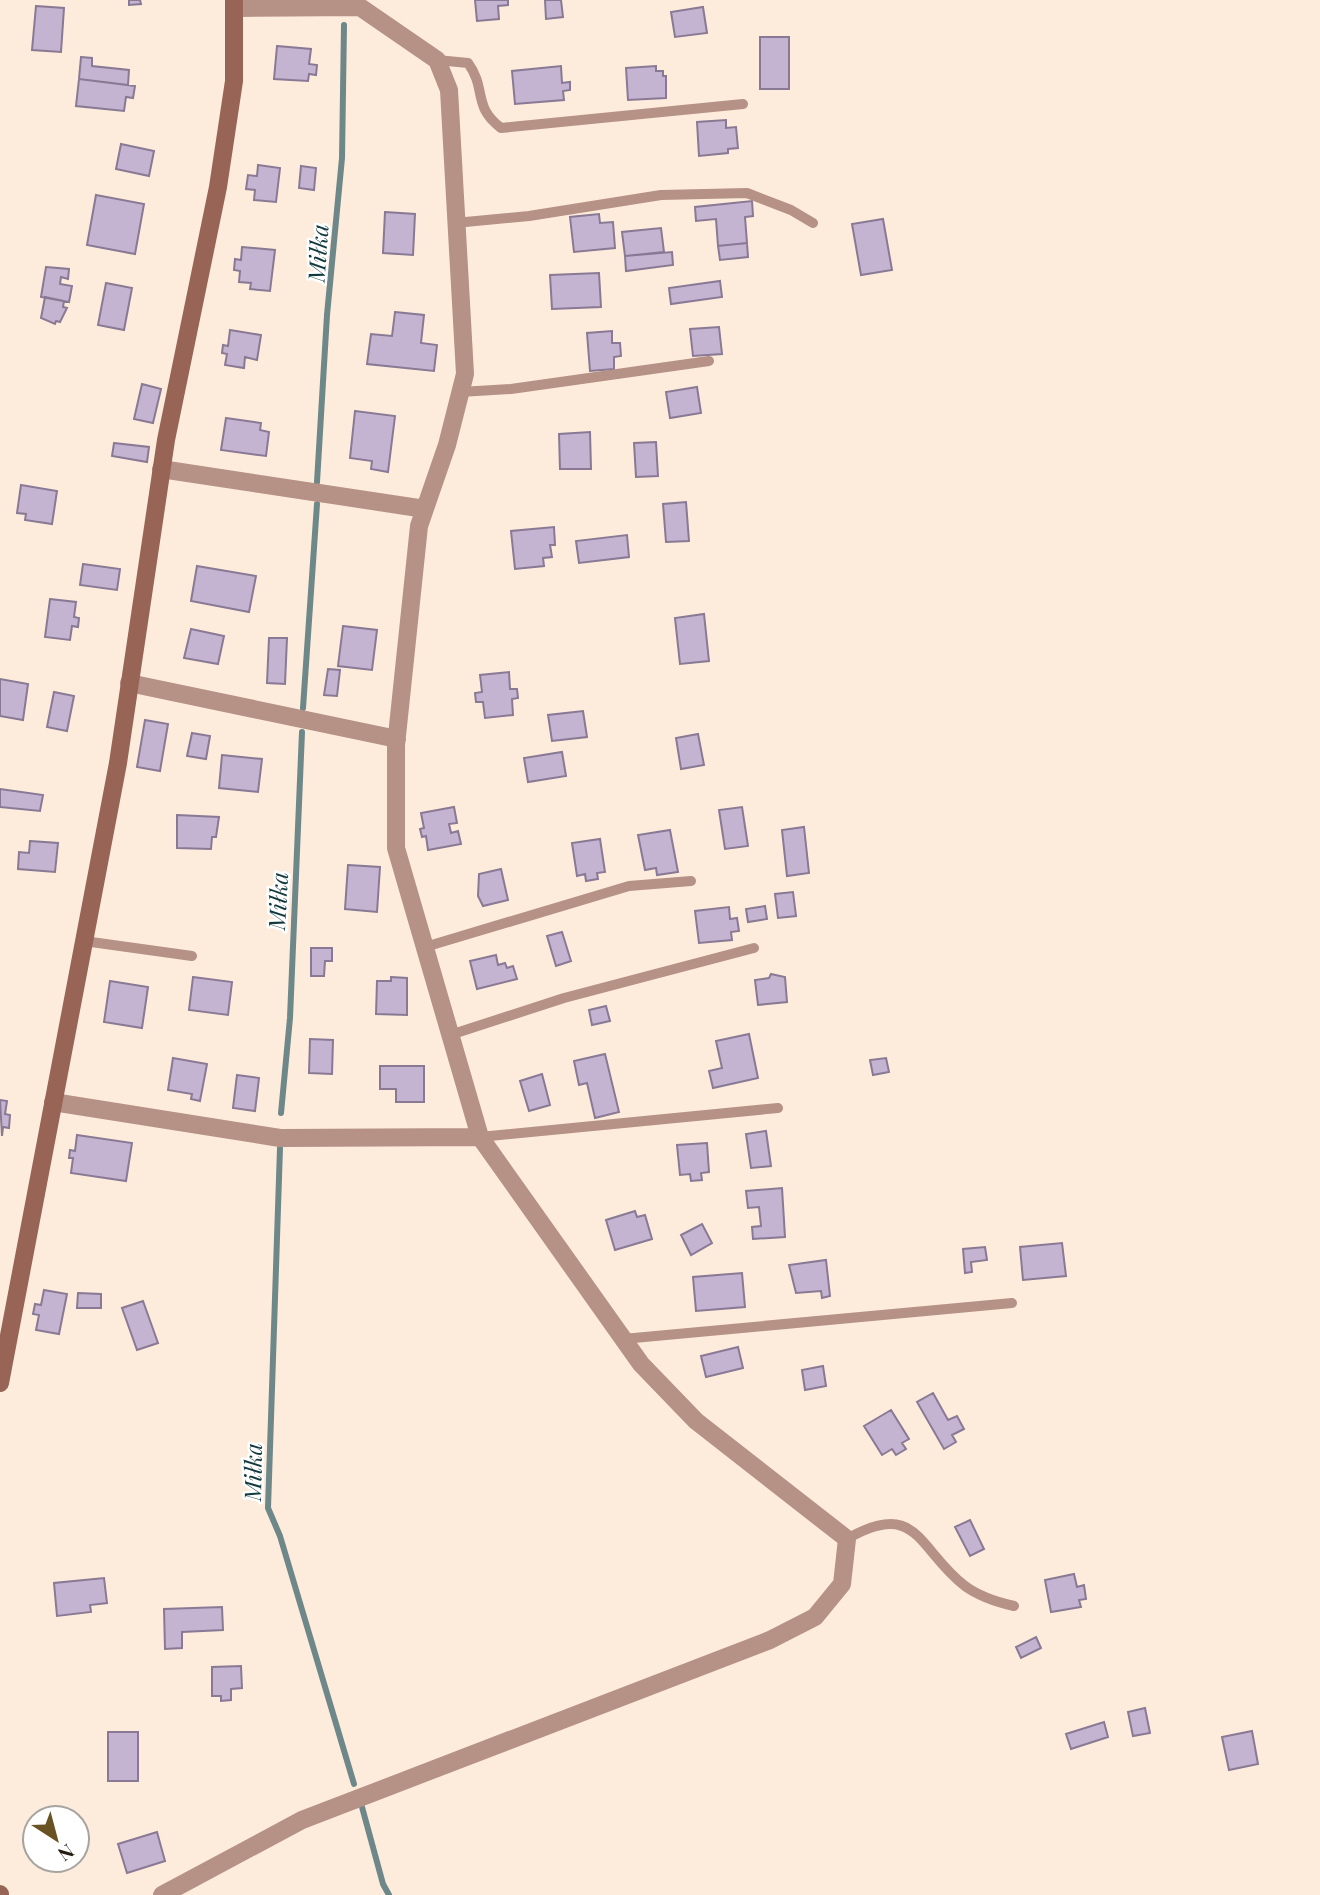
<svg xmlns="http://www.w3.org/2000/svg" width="1320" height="1895" font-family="'Playfair Display',serif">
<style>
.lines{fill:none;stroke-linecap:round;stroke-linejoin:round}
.stream{stroke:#6e8889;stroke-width:6}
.building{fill:#c5b4d1;stroke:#897994;stroke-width:2}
.lane{stroke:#b69186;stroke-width:10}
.street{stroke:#b69186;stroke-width:18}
.secondary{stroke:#976455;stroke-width:18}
.labels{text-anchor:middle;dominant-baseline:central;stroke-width:5;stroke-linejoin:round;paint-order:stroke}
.water-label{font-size:23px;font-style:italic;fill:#10383d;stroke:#fff}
</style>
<rect width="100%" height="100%" fill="#fdecdc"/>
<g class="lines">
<path class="stream" d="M317 482 327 315 342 158 344 25
M303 708 317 504
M281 1113 290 1018 302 732
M280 1148 268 1508 280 1536 354 1784
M362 1807 383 1884 389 1895"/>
</g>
<path class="building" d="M129 0H140L141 4 129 5Z
M475 0H508V5L498 6 499 19 477 21Z
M545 0H561L563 17 546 19Z
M36 6 64 8 61 52 32 50Z
M703 7 707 33 675 37 671 12Z
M760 37H789V89H760Z
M277 46 311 49 309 64 317 65 316 75 309 74 308 81 274 79Z
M81 57 92 58V66L129 70 128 85 79 79Z
M561 66 562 83 570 82V90L563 91 564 100 515 104 512 71Z
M656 66V71H663V76H666V98L628 100 626 68Z
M79 79 135 86 133 98 126 97 124 111 76 106Z
M726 120V128L736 127 738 148 728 149V153L699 156 697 122Z
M121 144 154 151 149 176 116 169Z
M258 165 280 168 276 202 254 200 255 190 246 189 248 175 257 176Z
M301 166 316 168 314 190 299 188Z
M96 195 144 204 135 254 87 245Z
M752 201 753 216 745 217 747 243 718 246 716 219 696 221 695 207Z
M385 212 415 214 413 255 383 253Z
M599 214 600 223 613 222 615 248 574 252 570 217Z
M883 219 892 270 861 275 852 224Z
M661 228 664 252 625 256 622 232Z
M747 243 748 257 720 260 718 246Z
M242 247 275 250 270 291 250 289 251 283 239 282 240 271 234 270 235 259 241 260Z
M672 252 673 265 626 271 625 256Z
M46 267 69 269 68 279 61 277 60 284 72 286 69 302 41 297Z
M599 273 601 307 552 309 550 275Z
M720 281 722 297 671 304 669 288Z
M106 283 132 288 124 330 98 325Z
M45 297 64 301 63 307 67 308 60 322 56 321 55 324 41 318Z
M395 312 424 315 421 343 437 345 434 371 367 364 371 334 392 336Z
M719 327 722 354 693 356 690 329Z
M230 330 261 335 257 360 245 357 244 368 225 365 227 354 222 353 223 345 228 346Z
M612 331V343H620L621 356 614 357V369L590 371 587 333Z
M142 384 161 389 153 423 134 419Z
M697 387 701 413 670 418 666 392Z
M355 411 395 416 388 472 371 469 372 461 350 458Z
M226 418 261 423 260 430 269 432 266 456 221 450Z
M590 432 591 469H560L559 434Z
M656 442 658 476 636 477 634 443Z
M114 443 149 447 147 462 112 456Z
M21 485 57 491 52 524 25 520 26 514 17 513Z
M686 502 689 541 666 542 663 504Z
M554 527 555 545H550L552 557 543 558 544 566 515 569 511 531Z
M627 535 629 557 579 563 576 541Z
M83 564 120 569 117 590 80 585Z
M197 566 256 576 249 612 191 601Z
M50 599 76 602 74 617 79 618 78 627 72 626 70 640 45 637Z
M704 614 709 661 680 664 675 618Z
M343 626 377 630 372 670 338 666Z
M191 629 224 636 218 664 184 658Z
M269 638H287L285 684 267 683Z
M328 669 340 670 337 696 324 695Z
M509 672 510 689H517L518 698 512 699 513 715 485 718 483 702H476L475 693 482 692 480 675Z
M0 679 28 684 23 720 0 716Z
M54 692 74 696 67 731 47 727Z
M583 711 587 737 552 741 548 715Z
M145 720 168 724 160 771 137 767Z
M192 733 210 736 206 759 187 756Z
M698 734 704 765 681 769 676 738Z
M562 752 566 776 528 782 524 758Z
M222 755 262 759 258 792 219 788Z
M0 789 43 795 40 811 0 807Z
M454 807 457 823 449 824 451 833 458 831 461 844 428 850 426 836 422 837 420 829 424 828 421 813Z
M742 807 748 846 725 849 719 810Z
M177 815 219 817 216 837H212L211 849 177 848Z
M804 827 809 873 787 876 782 830Z
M670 830 678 872 657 875 656 868 645 870 638 835Z
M600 839 605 872 597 873 598 879 586 881 585 874 577 876 572 843Z
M30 841 58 843 55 872 18 869 19 852 29 853Z
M348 865 380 867 377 912 345 909Z
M501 869 508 900 483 906 478 896 479 874Z
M793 892 796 916 778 918 775 894Z
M765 906 767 919 748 922 746 909Z
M729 907 730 919 737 918 739 931 731 932 732 940 699 943 695 911Z
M562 932 571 961 556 966 547 936Z
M311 948H332V961H325L324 976H311Z
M496 955 498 965 505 963 507 968 513 966 517 979 477 989 470 961Z
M771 974 785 977 787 1002 758 1005 755 980 769 978Z
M193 977 232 982 228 1015 189 1010Z
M391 977 407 978V1015L376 1014 377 981H391Z
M110 981 148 987 142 1028 104 1022Z
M606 1006 610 1021 592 1025 589 1010Z
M749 1034 758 1078 713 1088 709 1071 722 1068 716 1041Z
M310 1039 333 1040 332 1074 309 1073Z
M605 1054 619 1112 595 1118 587 1083 579 1085 574 1061Z
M173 1058 207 1064 200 1101 191 1099 192 1094 168 1090Z
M886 1058 889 1072 873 1075 870 1060Z
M380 1066H424V1102H396V1089H380Z
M542 1074 550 1105 529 1111 520 1081Z
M237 1075 259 1078 255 1111 233 1108Z
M0 1100 7 1101 5 1114 10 1115 9 1128 3 1127 2 1136Z
M766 1131 771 1166 751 1168 746 1134Z
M77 1135 132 1143 126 1181 71 1173 73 1158H69L70 1150 75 1151Z
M707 1143 709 1172 701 1173 702 1180 691 1181 690 1174 680 1175 677 1145Z
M782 1188 785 1237 753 1239 752 1227 761 1226 759 1207 748 1208 746 1191Z
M635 1211 637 1217 645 1215 652 1239 615 1250 606 1220Z
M702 1224 712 1243 691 1255 681 1235Z
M1062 1243 1066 1276 1023 1280 1020 1247Z
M985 1247 987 1260 971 1262 972 1272 965 1273 963 1249Z
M826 1260 830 1296 822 1298 821 1291 796 1293 789 1265Z
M742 1273 745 1307 696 1311 693 1277Z
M44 1290 67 1294 59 1334 36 1330 39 1315 33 1314 35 1304 41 1305Z
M78 1293 101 1294V1308H77Z
M143 1301 158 1343 137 1350 122 1308Z
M738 1347 743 1368 706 1377 701 1356Z
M823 1366 826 1386 805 1390 802 1370Z
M933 1393 948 1420 957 1416 964 1429 952 1435 956 1442 944 1449 917 1402Z
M891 1410 909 1439 902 1443 906 1449 896 1455 892 1449 882 1455 864 1426Z
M970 1520 984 1549 970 1556 955 1527Z
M1074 1574 1077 1587 1084 1585 1086 1599 1079 1600 1081 1607 1051 1612 1045 1580Z
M104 1578 107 1603 90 1605 91 1612 57 1616 54 1583Z
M222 1607 223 1630 182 1632V1648L165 1649 164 1609Z
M1036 1637 1041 1648 1021 1658 1016 1647Z
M241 1666 242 1688 231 1689V1700L221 1701V1696H212V1667Z
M1145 1708 1150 1733 1133 1736 1128 1712Z
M1104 1722 1108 1737 1071 1749 1066 1734Z
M1252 1731 1258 1764 1229 1770 1222 1737Z
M108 1732H138V1781H108Z
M157 1832 165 1861 127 1873 118 1844Z"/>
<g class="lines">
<path class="lane" d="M437 60 468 63C487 89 472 106 501 128L743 104
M455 223 529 216 661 195 747 193 791 210 813 223
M460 392 511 389 709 361
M84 941 192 956
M425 947 629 886 691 881
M450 1035 564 998 754 948
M480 1137 778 1108
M623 1339 1012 1303
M847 1539C918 1498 918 1550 965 1586 980 1597 996 1602 1014 1606"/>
<path class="street" d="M237 8 360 7 437 60 449 90 465 374 447 445 419 526 396 745V848L480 1137
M161 469 425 509
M129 683 397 739
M53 1102 280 1138 480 1137 641 1364 696 1421 847 1539 842 1584 815 1617 770 1640 302 1820 162 1895"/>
<path class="secondary" d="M0 1383 118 763 166 440 218 187 234 81V0
M0 1894V1895"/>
</g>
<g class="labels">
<g class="water-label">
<text transform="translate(317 253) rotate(-86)">Miłka</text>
<text transform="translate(277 901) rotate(-87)">Miłka</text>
<text transform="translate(252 1472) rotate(-89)">Miłka</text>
</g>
</g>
<g transform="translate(56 1839) rotate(144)"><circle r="33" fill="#ffffff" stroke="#a7a4a0" stroke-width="2"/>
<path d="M0-5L12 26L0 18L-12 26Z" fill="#6a5323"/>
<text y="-10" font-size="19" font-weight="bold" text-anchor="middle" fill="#241b11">N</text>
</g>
</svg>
